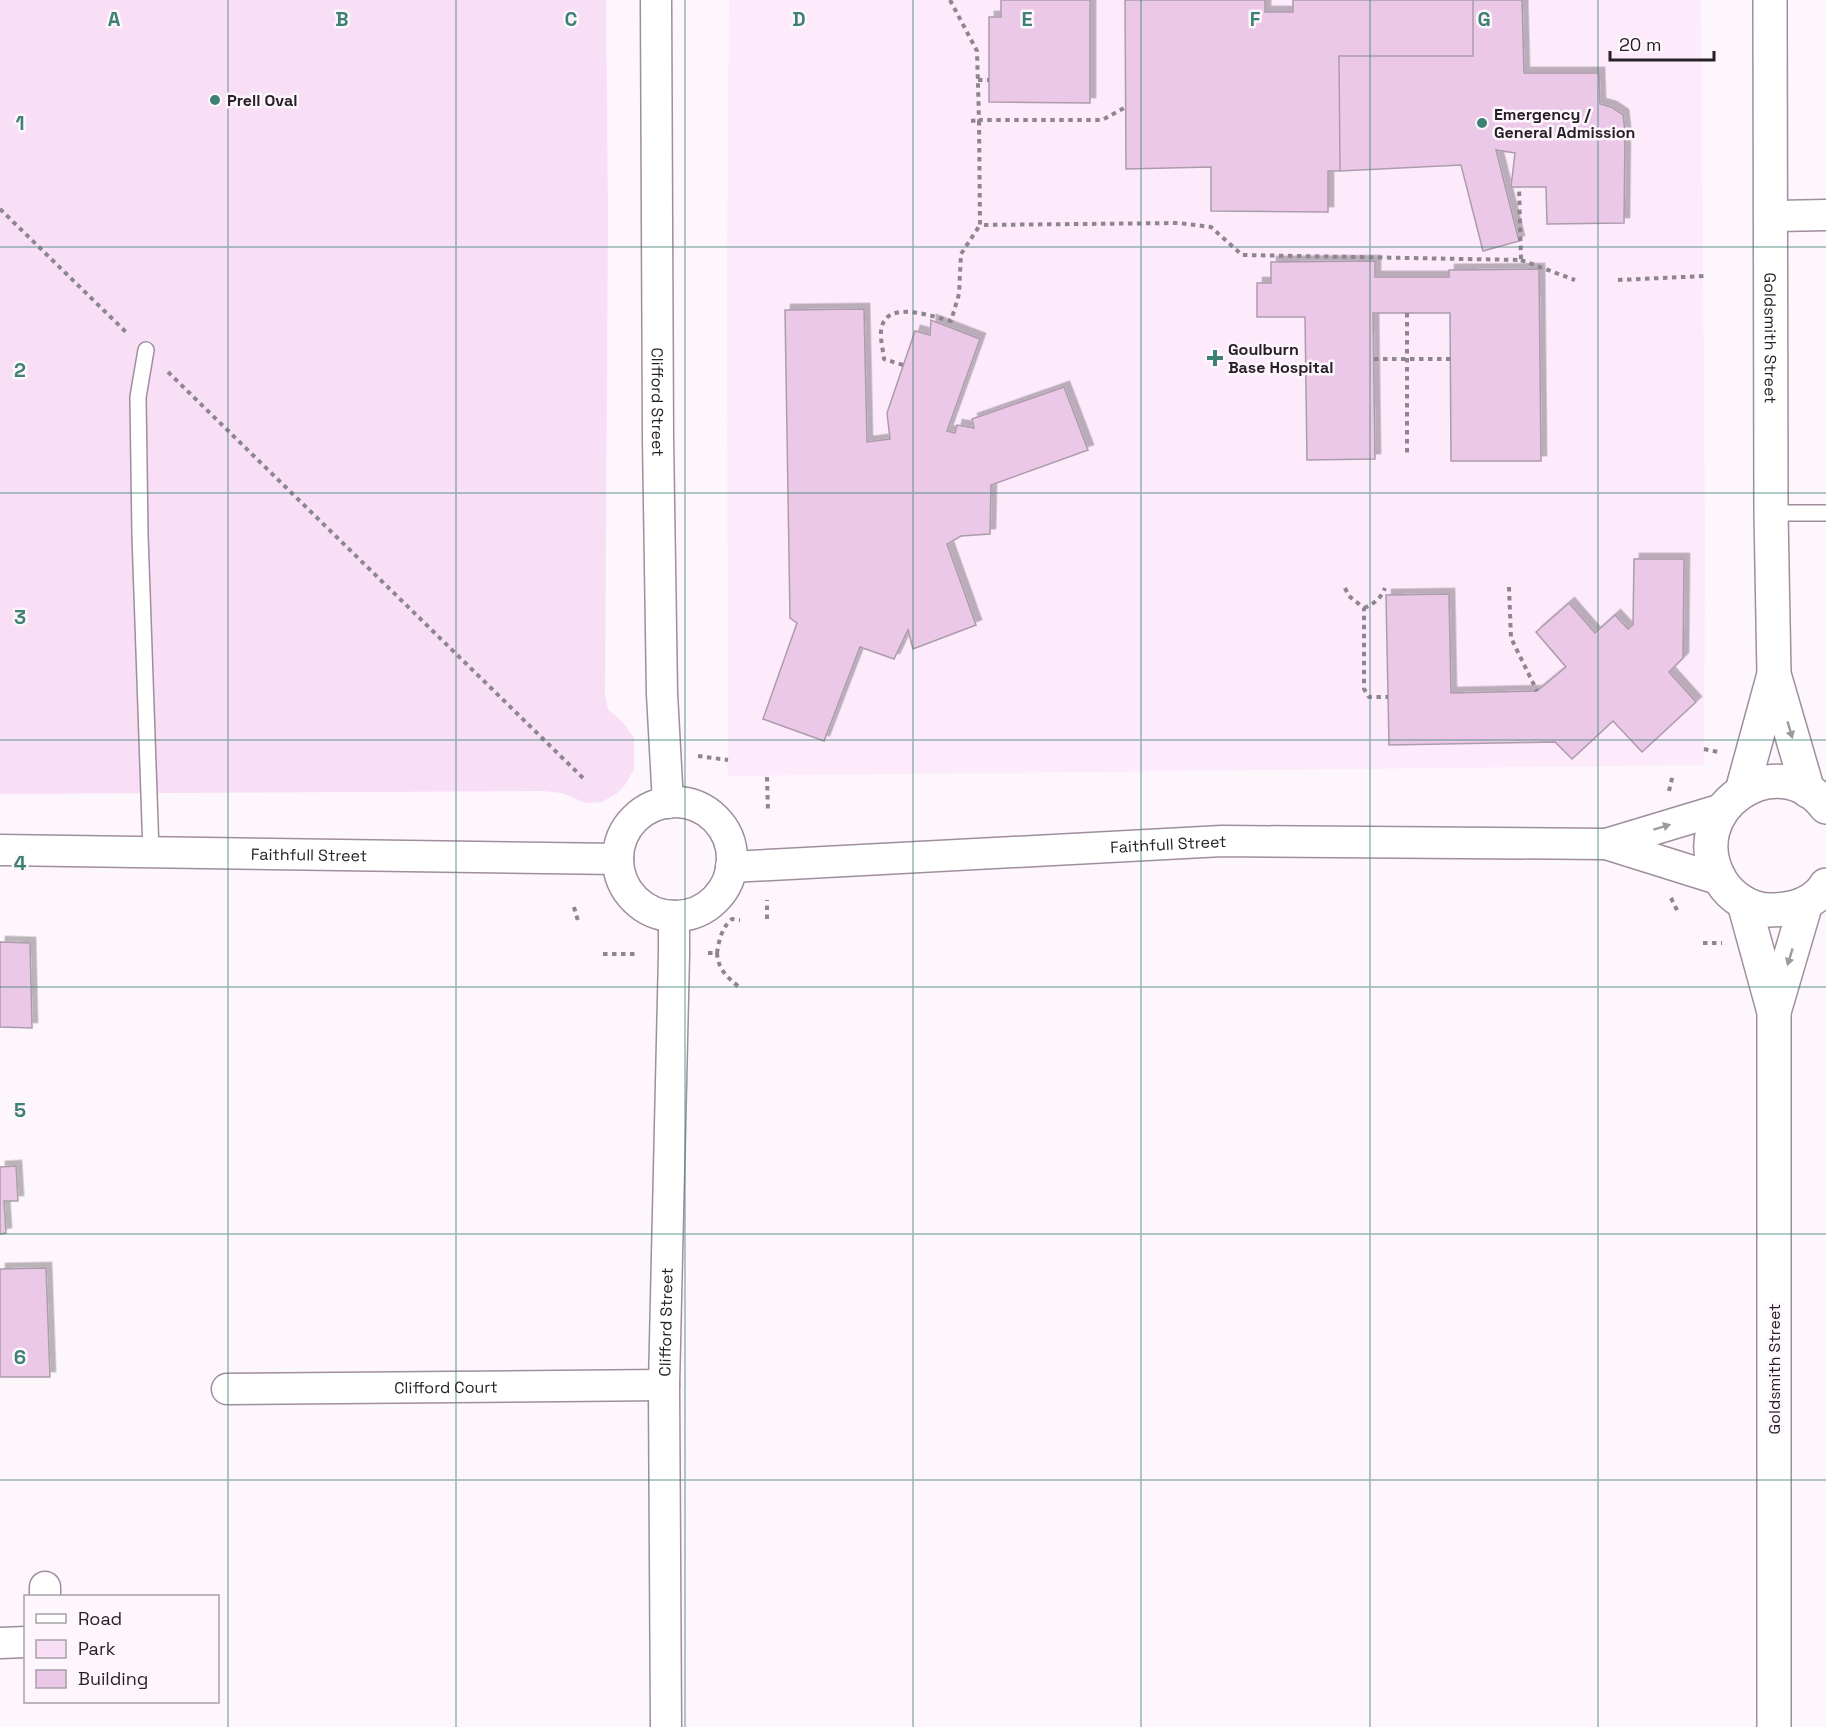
<svg xmlns="http://www.w3.org/2000/svg" width="1826" height="1727" font-family="'Space Grotesk',sans-serif">
<style>
.built{fill:#fdeafb}
.green{fill:#f8dff5}
.building{fill:#ecc8e8;stroke:#ac9caa;stroke-width:1.5;filter:url(#shadow)}
.lines{fill:none;stroke-linecap:round;stroke-linejoin:round}
.lane-casing{stroke:#9f8e9d;stroke-width:18}
.street-casing{stroke:#9f8e9d;stroke-width:33}
.primary-casing{stroke:#9f8e9d;stroke-width:36}
.path{stroke:#8d878d;stroke-width:4;stroke-dasharray:4.5 4.5;stroke-linecap:butt}
.lane{stroke:#fff;stroke-width:15}
.street{stroke:#fff;stroke-width:30}
.primary{stroke:#fff;stroke-width:33}
.oneway{fill:#9e9b9e}
.grid{fill:none;stroke:#3d8174;stroke-width:1.5;stroke-opacity:0.55}
.poi-dot{fill:#3d8174;stroke:#fdf6fc;stroke-width:2}
.labels{text-anchor:middle;dominant-baseline:central;stroke-width:5;stroke-linejoin:round;paint-order:stroke}
.poi-label{font-size:16px;font-weight:bold;fill:#272127;stroke:#fdf6fc;text-anchor:start}
.street-label{font-size:16px;fill:#272127;stroke:#fdf6fc}
.grid-label{font-size:20px;text-anchor:middle;font-weight:bold;fill:#3d8174;stroke:#fdf6fc;stroke-width:5;stroke-linejoin:round;paint-order:stroke}
</style>
<defs>
<filter id="shadow"><feDropShadow dx="5.5" dy="-5.5" stdDeviation="0" flood-color="#0004"/></filter>
</defs>
<rect width="100%" height="100%" fill="#fdf6fc"/>
<path class="built" d="M729 0H1701L1705 540 1704 765 728 776 727 281Z"/>
<path class="green" d="M0 0H606L608 216 605 695 608 709 624 724 634 738V769L625 785 616 794 602 802 586 803 562 793 543 791 0 794Z"/>
<path class="building" d="M1001 0H1090V103L989 102V17H1001Z
M1125 0H1265V12H1293V0H1473V56H1339L1340 171H1328V212L1211 211V167L1126 169Z
M1473 0H1522L1524 73H1599L1600 104 1611 107 1623 115 1625 131 1624 223 1547 224 1546 187H1511L1515 153 1496 150 1519 241 1483 251 1461 165 1340 171 1339 56H1473Z
M1375 261V277H1449V270L1539 269 1541 461H1451L1450 313H1373L1375 459 1307 460 1305 317H1257V283H1271V262Z
M864 309 867 442 890 439 887 413 915 331 930 335 931 320 980 339 947 431 955 433 957 425 974 428 972 419 1064 387 1088 450 991 485 990 534 961 536 947 544 976 625 913 649 908 630 894 659 860 647 824 741 763 719 797 623 790 618 785 310Z
M1634 559H1684L1683 658 1669 672 1696 702 1642 752 1613 721 1572 759 1555 742 1389 745 1386 595 1449 594 1451 693 1537 691 1566 667 1536 632 1569 603 1595 633 1615 615 1628 629 1633 625Z
M0 942 30 943 32 1028 0 1027Z
M16 1166 18 1201H4L6 1233 0 1234V1167Z
M46 1268 50 1377H0V1269Z"/>
<g class="lines">
<g class="lane-casing">
<path id="lane" d="M146 350 138 397 140 535 151 852
M1771 513H1826"/>
</g>
<g class="street-casing">
<g id="street">
<path id="s1" d="M656 0 658 438 662 694 668 803"/>
<path d="M1772 216 1826 215"/>
<circle cx="675" cy="859" r="57"/>
<path d="M1606 844 1722 809"/>
<path id="s2" d="M0 850 618 859"/>
<path id="s3" d="M731 867 1222 841 1606 844 1721 880"/>
<path id="s4" d="M227 1389 664 1385"/>
<path d="M45 1587V1596"/>
<path d="M0 1643 26 1642"/>
<path id="s5" d="M666 1727 664 1385 674 954V916"/>
</g>
</g>
<g class="primary-casing">
<g id="primary">
<path id="s6" d="M1770 0 1771 513 1774 674 1808 791"/>
<path d="M1742 791 1774 674"/>
<path d="M1826 807C1778 743 1679 810 1721 881 1731 897 1750 910 1770 910 1791 910 1814 904 1826 885"/>
<path d="M1744 903 1774 1012V1727"/>
<path d="M1774 1012 1806 903"/>
</g>
</g>
<path class="path" d="M950 0 977 51 979 120H1102L1126 107
M978 80H989
M971 121 979 120 980 225 1179 223 1211 227 1242 255 1521 260 1519 187
M0 209 128 334
M1521 260 1575 280
M1618 280 1705 276
M1407 313V453
M1374 359H1451
M903 365 884 359C883 349 879 335 882 326 889 300 934 317 951 321L959 294 961 254 980 225
M168 372 584 779
M1509 587 1511 638 1537 691
M1345 588 1349 596 1364 608V689L1369 697H1388
M1364 608C1374 604 1381 598 1385 588
M1704 749 1718 752
M698 756 728 760
M767 777 768 811
M1669 791 1673 774
M1671 898 1679 914
M574 907 578 921
M767 919V900
M1703 943H1722
M708 953H717C719 940 722 927 732 919L740 920
M717 953C718 969 727 977 739 987
M603 954H637"/>
<use href="#lane" class="lane"/>
<use href="#street" class="street"/>
<use href="#primary" class="primary"/>
</g>
<defs><path id="oneway-solid" d="M-6-.8H1V-3.2L6.5 0L1 3.2V.8H-6Z" transform="scale(1.5)"/></defs>
<g class="oneway">
<use href="#oneway-solid" transform="translate(1790 730) rotate(74)"/>
<use href="#oneway-solid" transform="translate(1662 827) rotate(-17)"/>
<use href="#oneway-solid" transform="translate(1790 957) rotate(107)"/>
</g>
<path class="grid" d="M228 0V1727M456 0V1727M685 0V1727M913 0V1727M1141 0V1727M1370 0V1727M1598 0V1727M0 247H1826M0 493H1826M0 740H1826M0 987H1826M0 1234H1826M0 1480H1826"/>
<g class="poi-dot">
<circle cx="215" cy="100" r="6"/>
<circle cx="1482" cy="123" r="6"/>
<path d="M1212 349h6v6h6v6h-6v6h-6v-6h-6v-6h6z"/>
</g>
<g class="labels">
<g class="poi-label">
<text x="227" y="100">Prell Oval</text>
<text x="1494" y="114">Emergency /<tspan x="1494" dy="18">General Admission</tspan></text>
<text x="1228" y="349">Goulburn<tspan x="1228" dy="18">Base Hospital</tspan></text>
</g>
<g class="street-label">
<text stroke="none"><textPath href="#s6" startOffset="338">Goldsmith Street</textPath></text>
<text stroke="none"><textPath href="#s1" startOffset="402">Clifford Street</textPath></text>
<text stroke="none"><textPath href="#s3" startOffset="438">Faithfull Street</textPath></text>
<text stroke="none"><textPath href="#s2" startOffset="309">Faithfull Street</textPath></text>
<text stroke="none"><textPath href="#s5" startOffset="405">Clifford Street</textPath></text>
<text transform="translate(1774 1369) rotate(-90)">Goldsmith Street</text>
<text stroke="none"><textPath href="#s4" startOffset="219">Clifford Court</textPath></text>
</g>
</g>
<g class="grid-label">
<text x="114" y="26">A</text>
<text x="342" y="26">B</text>
<text x="571" y="26">C</text>
<text x="799" y="26">D</text>
<text x="1027" y="26">E</text>
<text x="1255" y="26">F</text>
<text x="1484" y="26">G</text>
<text x="20" y="130">1</text>
<text x="20" y="377">2</text>
<text x="20" y="624">3</text>
<text x="20" y="870">4</text>
<text x="20" y="1117">5</text>
<text x="20" y="1364">6</text>
</g>
<rect x="24" y="1595" width="195" height="108" fill="#fdf6fc" stroke="#a7a1a7" stroke-width="1.5"/>
<rect x="36" y="1614" width="30" height="9" fill="#ffffff" stroke="#a7a1a7" stroke-width="1.5"/>
<text x="78" y="1625" font-size="18" fill="#272127">Road</text>
<rect x="36" y="1640" width="30" height="18" fill="#f8dff5" stroke="#a7a1a7" stroke-width="1.5"/>
<text x="78" y="1655" font-size="18" fill="#272127">Park</text>
<rect x="36" y="1670" width="30" height="18" fill="#ecc8e8" stroke="#a7a1a7" stroke-width="1.5"/>
<text x="78" y="1685" font-size="18" fill="#272127">Building</text>
<path d="M1610 51v9h104v-9" fill="none" stroke="#272127" stroke-width="3"/>
<text x="1619" y="51" font-size="18" fill="#272127" stroke="#fdf6fc" stroke-width="4.5" paint-order="stroke">20 m</text>
</svg>
